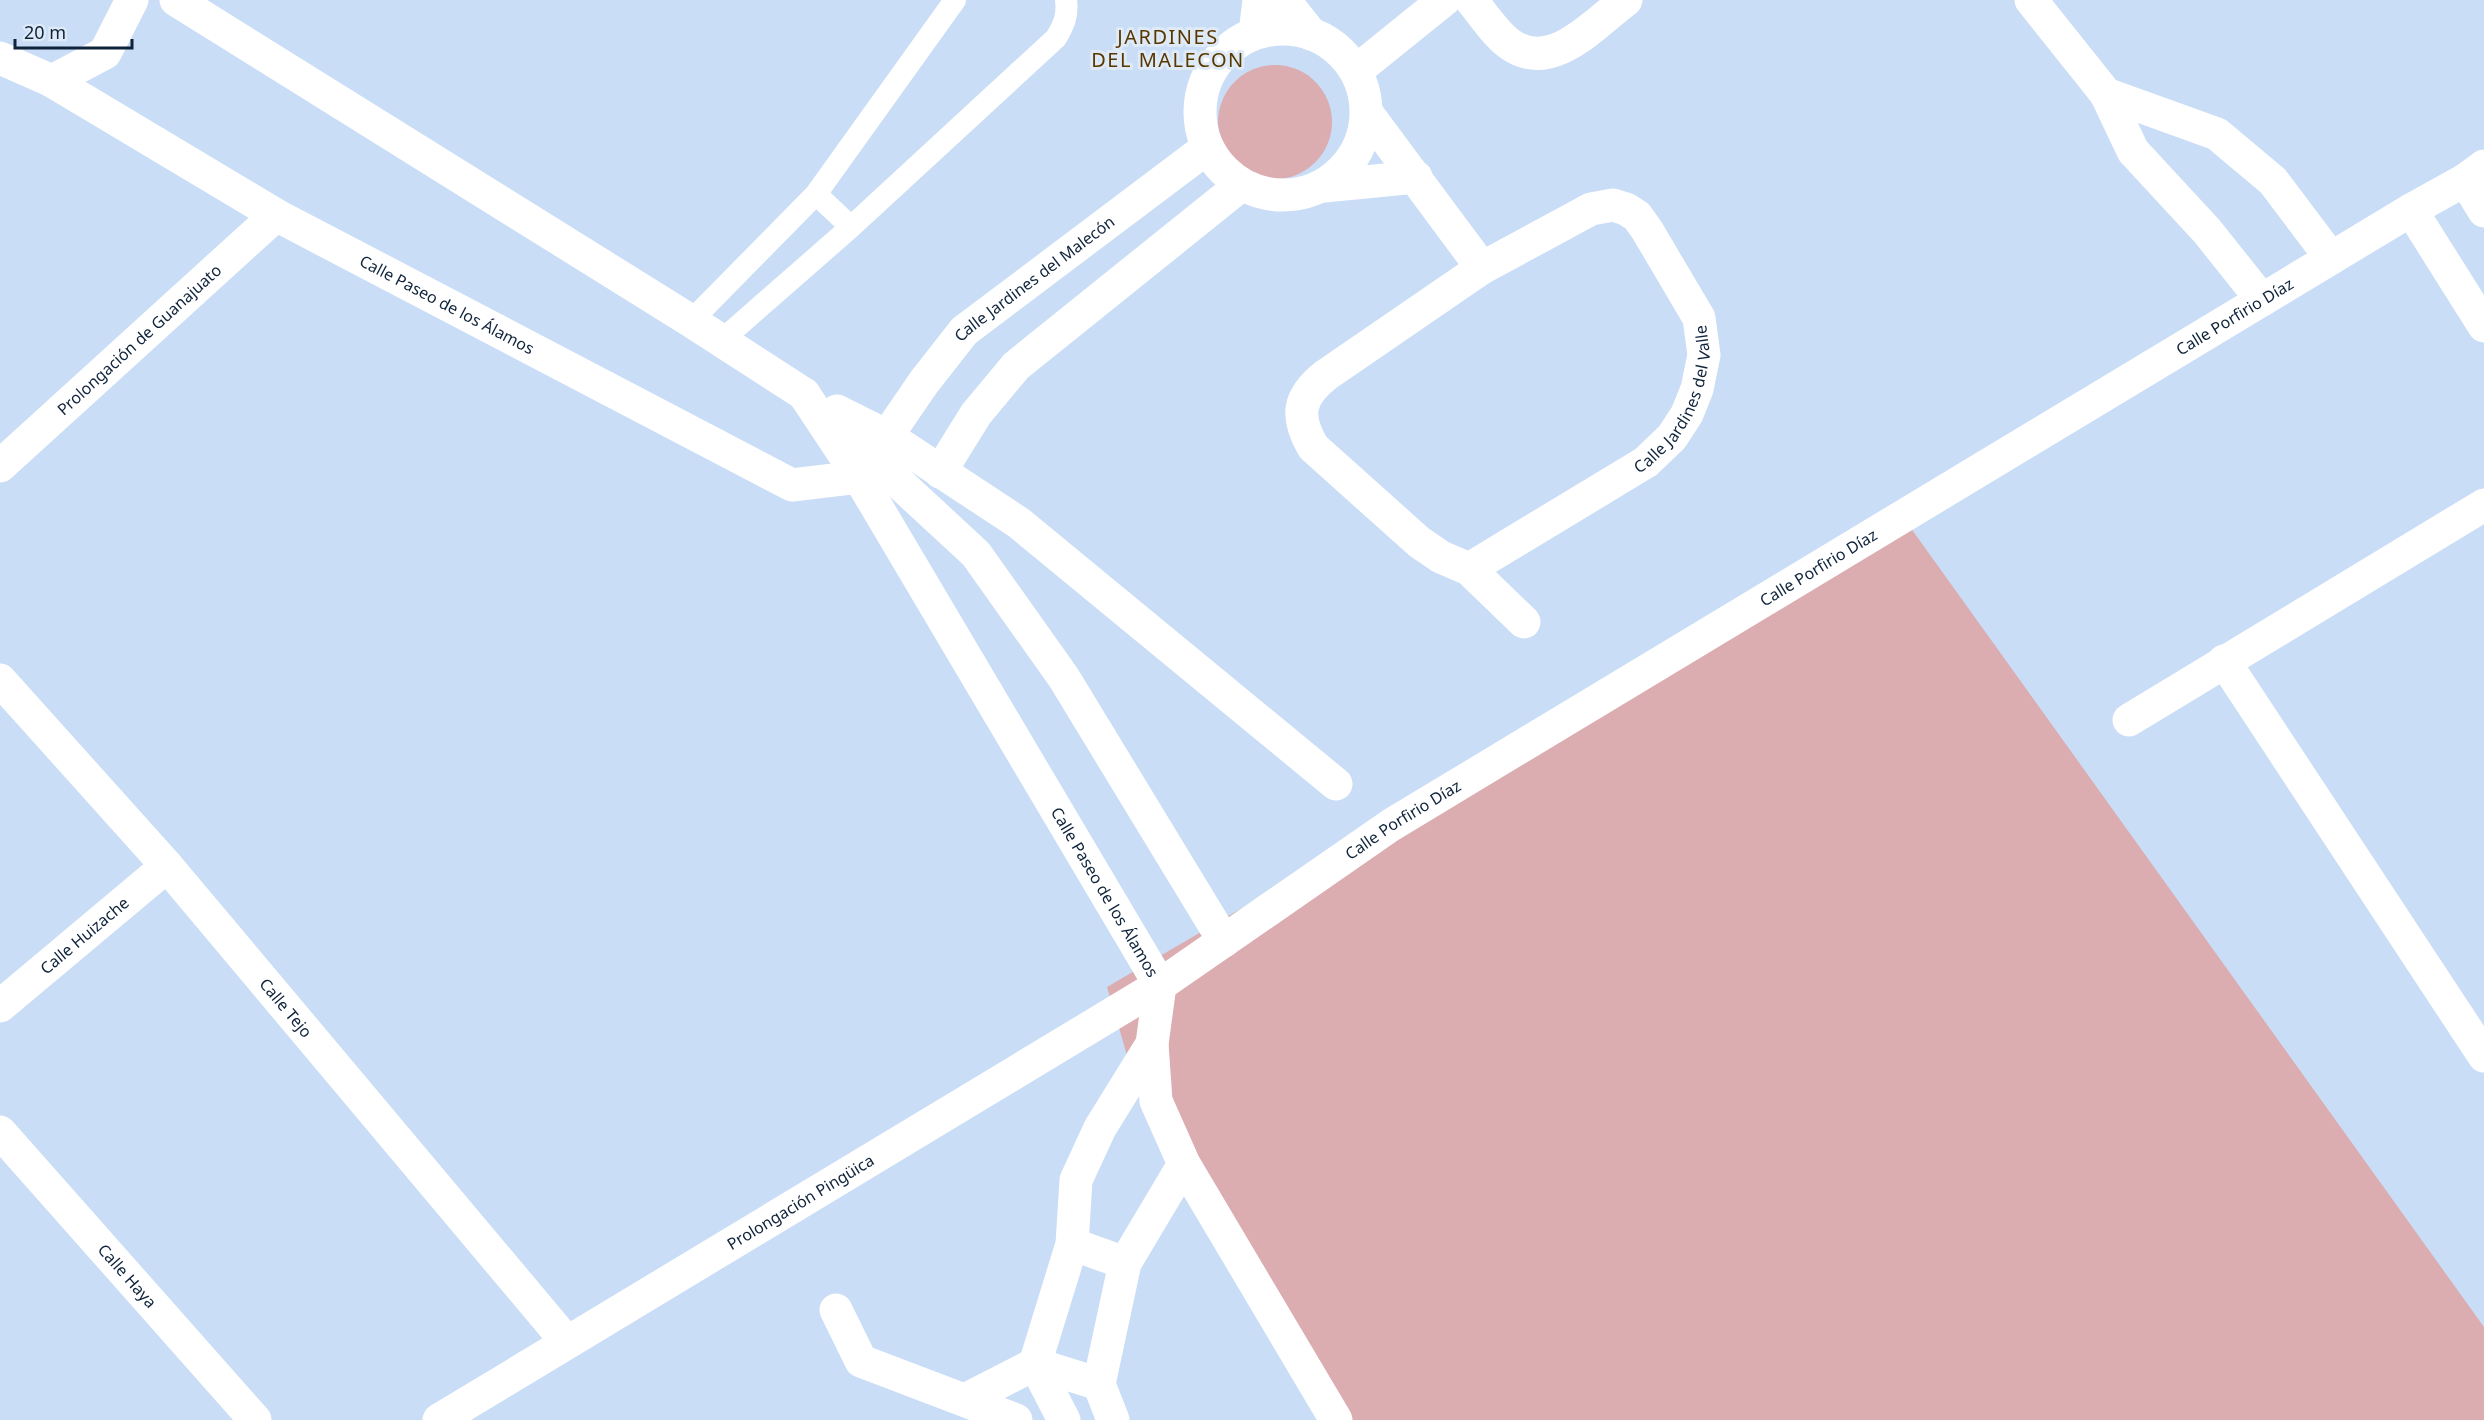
<svg xmlns="http://www.w3.org/2000/svg" width="2484" height="1420" font-family="'Noto Sans',sans-serif">
<style>
.green{fill:#dbadb0}
.lines{fill:none;stroke-linecap:round;stroke-linejoin:round}
.service{stroke:#fff;stroke-width:22}
.minor{stroke:#fff;stroke-width:33}
.tertiary{stroke:#fff;stroke-width:33}
.secondary{stroke:#fff;stroke-width:33}
.labels{text-anchor:middle;dominant-baseline:central;stroke-width:6;stroke-linejoin:round;paint-order:stroke}
.street-label{font-size:16px;fill:#0f233b;stroke:#dfeaf7}
.quarter-label{font-size:20px;letter-spacing:1.5px;fill:#583700;stroke:#dfeaf7}
</style>
<rect width="100%" height="100%" fill="#c9ddf7"/>
<path class="green" d="M1218 122a57 57 0 1 1 114 0a57 57 0 1 1-114 0Z
M1905 520 2484 1327V1420H1337L1134 1079 1107 987Z"/>
<g class="lines">
<path class="service" d="M816 194 851 227
M691 321 816 194 955 0
M722 340 851 227 1056 38C1064 25 1068 15 1066 0"/>
<g class="minor">
<path d="M1284 0 1311 34"/>
<path d="M1471 0C1483 14 1496 35 1511 45 1552 73 1594 24 1626 0"/>
<path d="M2031 0 2106 94 2217 134 2273 181 2331 258"/>
<circle cx="1283" cy="112" r="83"/>
<path d="M1255 33 1259 0"/>
<path d="M1356 71 1444 0"/>
<path d="M2106 94 2133 151 2207 231 2262 300"/>
<path d="M1367 113 1482 268"/>
<path d="M2465 180 2484 211"/>
<path d="M1324 186 1416 177"/>
<path d="M2411 210 2484 326"/>
<path id="s1" d="M804 394 859 477 1160 985 1152 1044 1156 1101 1184 1164 1336 1420"/>
<path d="M837 411 887 436 1019 523 1336 784"/>
<path d="M842 430 976 554 1064 678 1224 941"/>
<path id="s2" d="M887 436 924 382 964 331 1207 148"/>
<path id="s3" d="M0 466 276 215"/>
<path d="M940 472 976 414 1016 366 1241 185"/>
<path id="s4" d="M1469 569 1646 462 1672 437 1687 414 1697 389 1704 355 1699 318 1647 230 1637 216 1626 209 1613 205 1591 209 1482 268 1326 375C1298 397 1295 416 1313 447L1419 542 1441 557 1469 569 1524 622"/>
<path d="M2224 661 2484 1056"/>
<path id="s5" d="M0 680 167 866 566 1341"/>
<path d="M2129 720 2484 505"/>
<path id="s6" d="M0 1006 167 866"/>
<path id="s7" d="M0 1132 255 1420"/>
<path d="M1072 1244 1125 1263"/>
<path d="M836 1310 861 1361 1016 1420"/>
<path d="M965 1400 1035 1364 1099 1384"/>
<path id="s8" d="M439 1420 1160 985 1391 825 2411 210 2465 180 2484 166"/>
<path d="M1064 1420 1035 1364 1072 1244 1076 1180 1100 1128 1152 1044"/>
<path d="M1113 1420 1099 1384 1125 1263 1184 1164"/>
</g>
<g class="tertiary">
<path d="M176 0 691 321 804 394"/>
<path id="s9" d="M52 81 276 215 792 485 859 477"/>
</g>
<path class="secondary" d="M0 58 52 81 105 53 132 0"/>
</g>
<g class="labels">
<g class="street-label">
<text stroke="none"><textPath href="#s2" startOffset="218">Calle Jardines del Malecón</textPath></text>
<text stroke="none"><textPath href="#s9" startOffset="454">Calle Paseo de los Álamos</textPath></text>
<text stroke="none"><textPath href="#s8" startOffset="2108">Calle Porfirio Díaz</textPath></text>
<text stroke="none"><textPath href="#s3" startOffset="188">Prolongación de Guanajuato</textPath></text>
<text stroke="none"><textPath href="#s4" startOffset="278">Calle Jardines del Valle</textPath></text>
<text stroke="none"><textPath href="#s8" startOffset="1622">Calle Porfirio Díaz</textPath></text>
<text stroke="none"><textPath href="#s8" startOffset="1136">Calle Porfirio Díaz</textPath></text>
<text stroke="none"><textPath href="#s1" startOffset="582">Calle Paseo de los Álamos</textPath></text>
<text stroke="none"><textPath href="#s6" startOffset="110">Calle Huizache</textPath></text>
<text stroke="none"><textPath href="#s5" startOffset="435">Calle Tejo</textPath></text>
<text stroke="none"><textPath href="#s8" startOffset="422">Prolongación Pingüica</textPath></text>
<text stroke="none"><textPath href="#s7" startOffset="192">Calle Haya</textPath></text>
</g>
<g class="quarter-label">
<text x="1168" y="36">JARDINES<tspan x="1168" dy="23">DEL MALECON</tspan></text>
</g>
</g>
<path d="M15 39v9h117v-9" fill="none" stroke="#0f233b" stroke-width="3"/>
<text x="24" y="39" font-size="18" fill="#0f233b" stroke="#dfeaf7" stroke-width="4.5" paint-order="stroke">20 m</text>
</svg>
